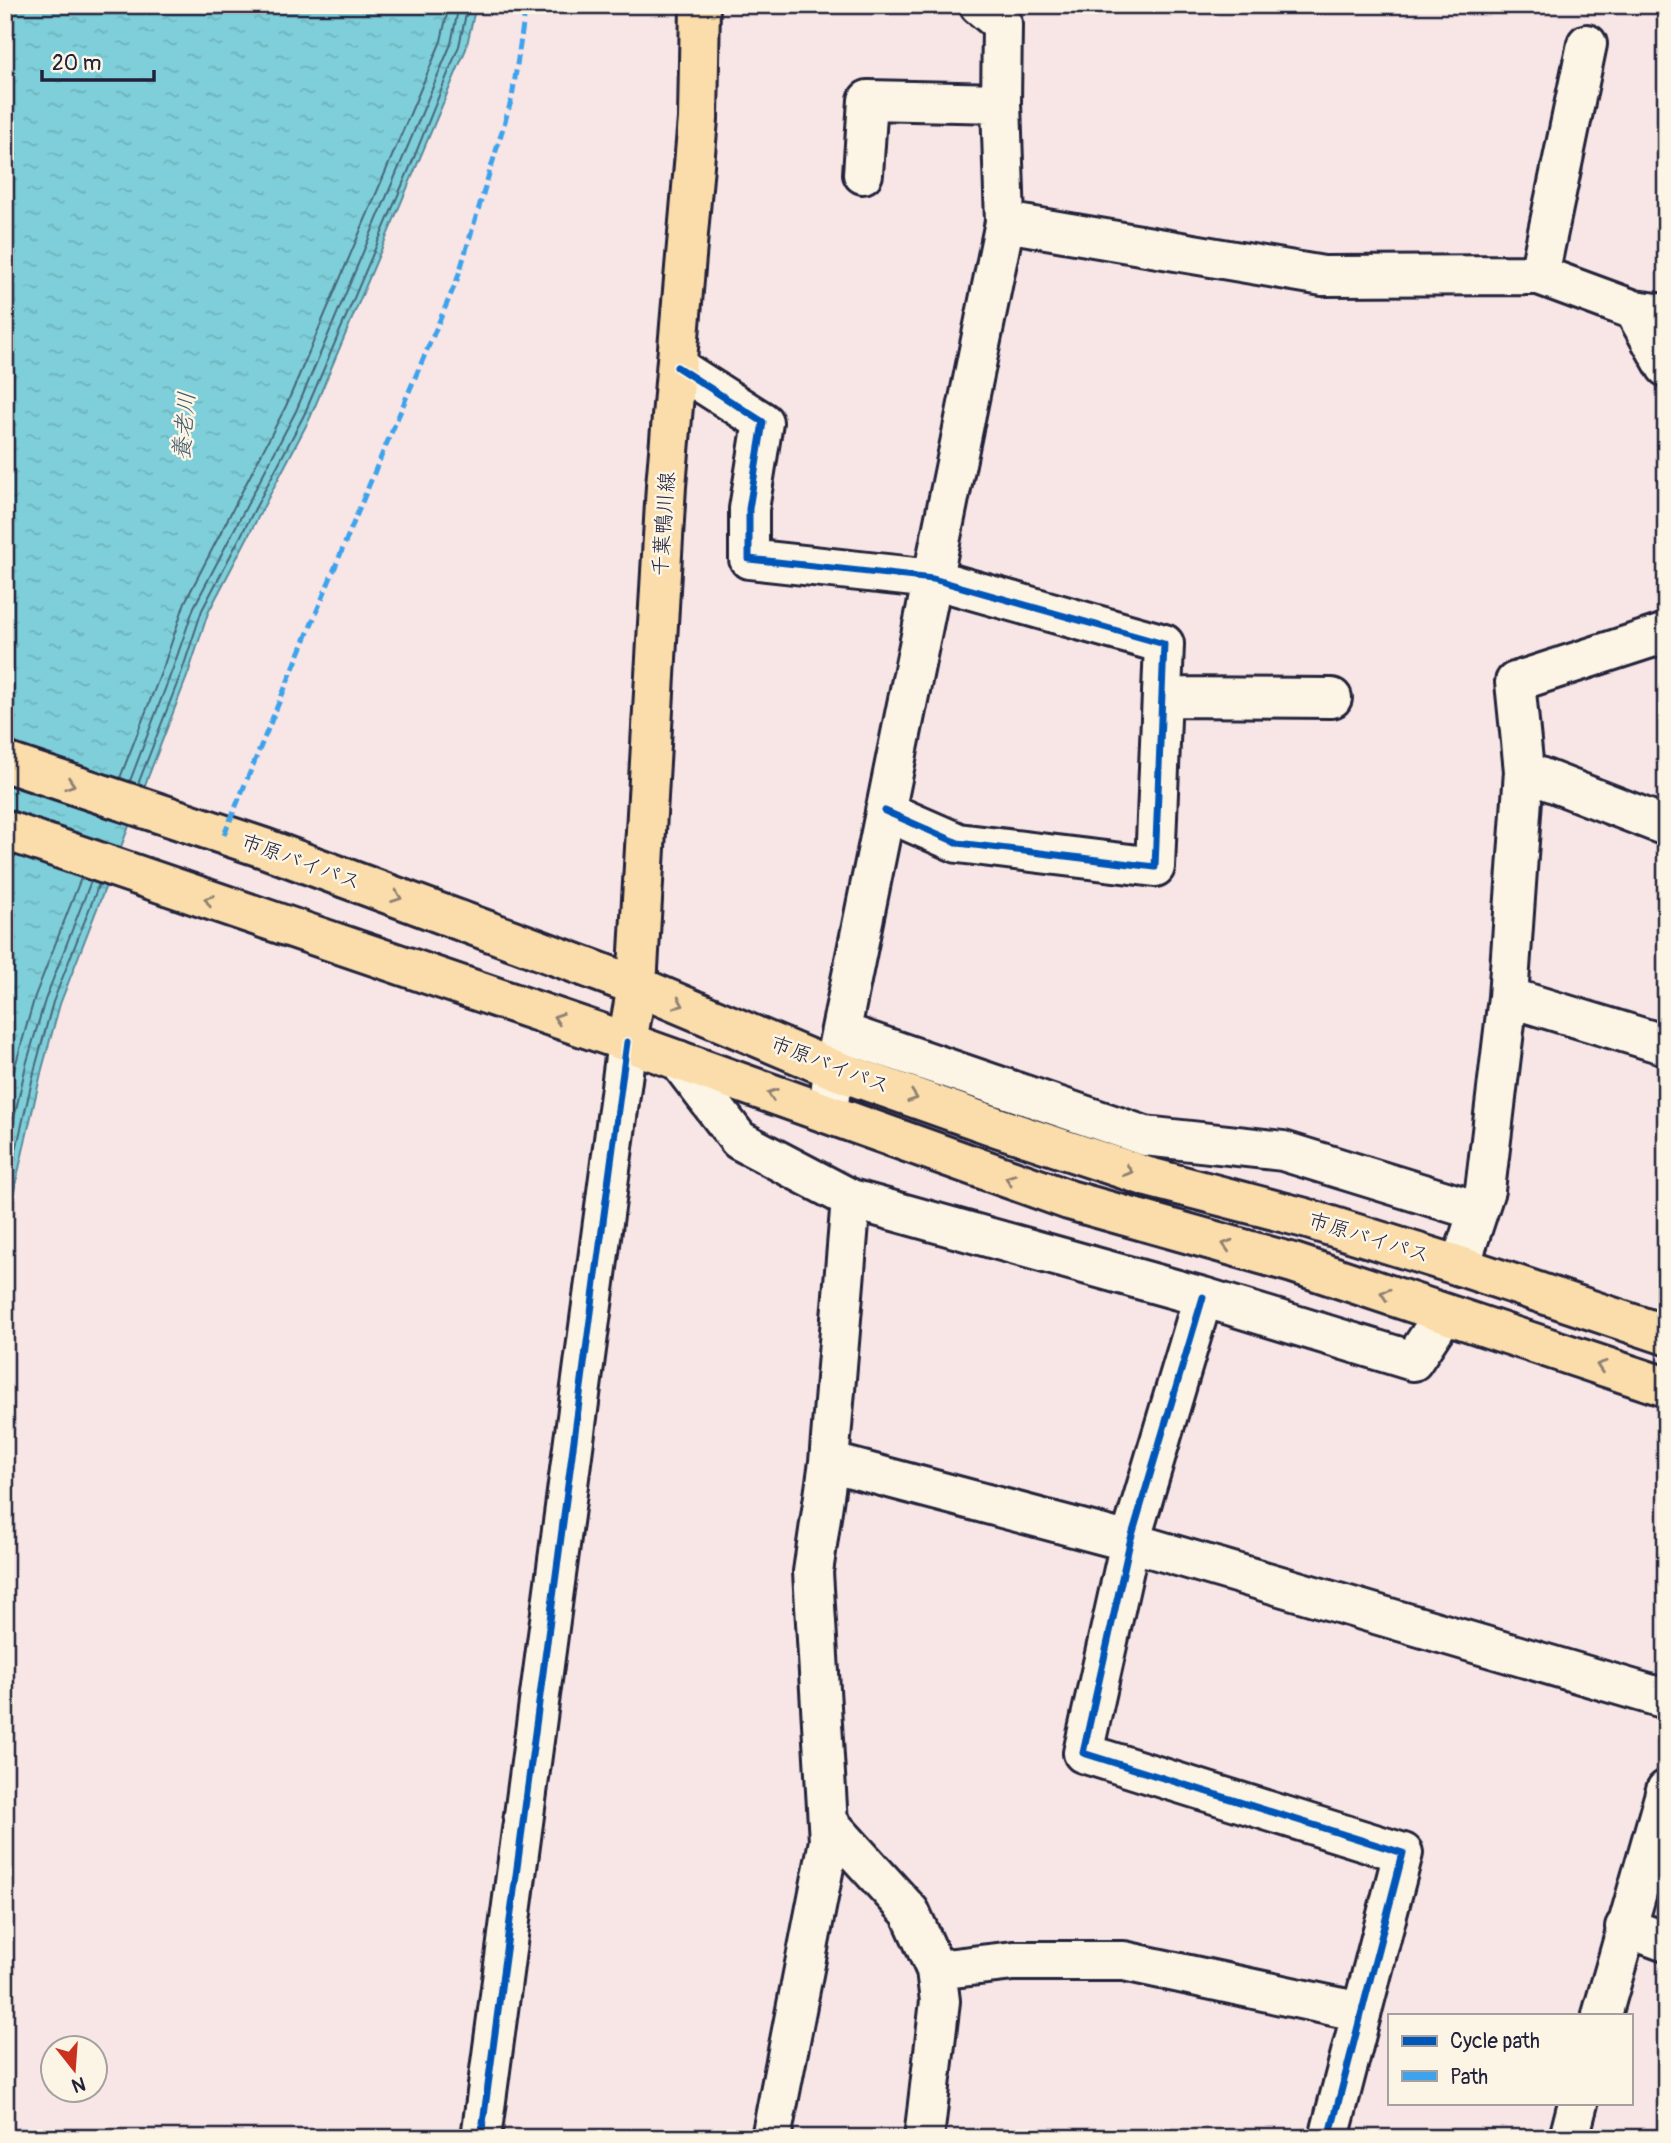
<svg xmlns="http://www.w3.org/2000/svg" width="1671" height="2143" font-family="Pangolin,'Klee One',sans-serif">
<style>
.water{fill:url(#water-ripples);stroke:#598a9a;stroke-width:2}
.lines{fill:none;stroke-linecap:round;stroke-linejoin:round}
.shore{stroke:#47677a;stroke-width:2}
.minor-casing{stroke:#22223b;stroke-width:44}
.tertiary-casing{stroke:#22223b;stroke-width:44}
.primary-casing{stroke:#22223b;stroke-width:44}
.trunk-casing{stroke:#22223b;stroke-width:44}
.minor{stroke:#fcf5e5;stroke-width:38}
.tertiary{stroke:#fcf5e5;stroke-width:38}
.primary{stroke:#fbddab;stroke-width:38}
.trunk{stroke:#fbddab;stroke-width:38}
.quiet{stroke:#3ea2ec;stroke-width:5;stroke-dasharray:10 5;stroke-linecap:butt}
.cycleway-casing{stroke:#fcf5e5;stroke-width:11}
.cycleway{stroke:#0057b8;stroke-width:7}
.oneway{stroke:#8e8073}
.labels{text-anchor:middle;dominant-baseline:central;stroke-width:5;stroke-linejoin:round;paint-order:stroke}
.street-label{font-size:21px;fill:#22223b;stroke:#fcf5e5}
.water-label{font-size:23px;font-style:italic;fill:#3e566a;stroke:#fcf5e5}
</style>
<defs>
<pattern id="water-ripples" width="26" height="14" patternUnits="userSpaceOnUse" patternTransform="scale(1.75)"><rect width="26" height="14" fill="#7ecfd9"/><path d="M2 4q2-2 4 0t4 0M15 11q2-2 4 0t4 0" fill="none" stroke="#6db1bb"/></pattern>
</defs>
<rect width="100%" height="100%" fill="#f8e6e6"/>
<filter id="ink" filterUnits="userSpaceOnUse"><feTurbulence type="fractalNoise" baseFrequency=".0143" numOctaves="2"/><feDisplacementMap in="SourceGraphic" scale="14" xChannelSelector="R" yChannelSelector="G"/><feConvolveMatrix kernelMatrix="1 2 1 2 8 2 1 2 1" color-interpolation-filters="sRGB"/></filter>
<g filter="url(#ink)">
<path class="water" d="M5 5H476L466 49 310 418 208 613 188 674 60 1004 42 1069 5 1229Z"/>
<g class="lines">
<path class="shore" d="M120 778 164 665 185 602 286 406 441 41 449 5
M130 781 173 668 194 607 296 411 451 44 459 5
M138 784 182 671 202 610 304 415 413 160 459 46 468 5
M5 1111 16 1063 35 996 81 878
M5 1159 26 1065 45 1000 91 881
M5 1198 35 1068 53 1002 99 884"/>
<g class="minor-casing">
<path id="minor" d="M863 174 868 100 1001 103
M1005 222 1323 276 1539 275 1634 310 1666 314
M1539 275 1587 44
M1634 310 1666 367
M677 367 763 422 749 509V559L933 579 1164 644 1155 867 958 843 885 811
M1162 697 1332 698
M1524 771 1666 826
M1508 997 1666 1045
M841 1032 1145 1136 1283 1151 1478 1211
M678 1060 739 1140 851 1199 1203 1297 1413 1361 1444 1314
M828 1113 833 1069 1005 222 1001 103 1002 24 979 5
M1460 1266 1485 1190 1508 997 1524 771 1515 682 1666 633
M1203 1297 1130 1542 1083 1753 1403 1853 1329 2138
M829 1462 1130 1542 1666 1699
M828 1822 910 1912 936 1970 940 2001 924 2138
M1625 1927 1666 1942
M936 1970 1014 1961H1124L1361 2012
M1602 2015 1666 1790
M771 2138 829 1841 813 1572 829 1462 851 1199
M1569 2138 1578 2103"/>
</g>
<g class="tertiary-casing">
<path id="tertiary" d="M481 2138 627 1042"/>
</g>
<g class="primary-casing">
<path id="primary" d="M627 1042 637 986 666 486 698 119 700 5"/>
</g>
<g class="trunk-casing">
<path id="trunk" d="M5 762 264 848 637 986 833 1069 1000 1128 1148 1177 1305 1218 1460 1266 1666 1335
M5 830 627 1042 1069 1200 1293 1263 1666 1387"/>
</g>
<use href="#minor" class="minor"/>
<use href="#tertiary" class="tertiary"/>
<use href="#primary" class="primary"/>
<use href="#trunk" class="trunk"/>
<path class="quiet" d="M224 835 377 466 457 280 512 98 526 5"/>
<g class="cycleway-casing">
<path id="cycleway" d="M677 367 763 422 749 509V559L933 579 1164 644 1155 867 958 843 885 811
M1203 1297 1130 1542 1083 1753 1403 1853 1329 2138
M481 2138 627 1042"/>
</g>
<use href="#cycleway" class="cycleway"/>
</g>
<defs><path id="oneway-chevron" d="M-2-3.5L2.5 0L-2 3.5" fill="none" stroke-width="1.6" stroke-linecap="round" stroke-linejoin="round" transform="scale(1.75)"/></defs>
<g class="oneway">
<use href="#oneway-chevron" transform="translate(70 784) rotate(18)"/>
<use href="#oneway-chevron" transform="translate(397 897) rotate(20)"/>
<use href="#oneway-chevron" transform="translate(209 900) rotate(-161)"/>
<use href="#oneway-chevron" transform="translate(679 1004) rotate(23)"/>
<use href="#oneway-chevron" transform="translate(558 1018) rotate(-161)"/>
<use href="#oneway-chevron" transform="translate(772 1094) rotate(-161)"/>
<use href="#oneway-chevron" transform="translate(913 1097) rotate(19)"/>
<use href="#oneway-chevron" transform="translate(1128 1171) rotate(19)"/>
<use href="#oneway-chevron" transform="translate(1010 1179) rotate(-160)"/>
<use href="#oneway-chevron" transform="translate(1227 1245) rotate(-164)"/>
<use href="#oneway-chevron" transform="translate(1385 1294) rotate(-162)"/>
<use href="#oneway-chevron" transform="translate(1601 1366) rotate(-162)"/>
</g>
</g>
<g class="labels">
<g class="street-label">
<text transform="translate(664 524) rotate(-86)">千葉鴨川線</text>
<text transform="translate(301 862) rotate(20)">市原バイパス</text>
<text transform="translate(830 1065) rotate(21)">市原バイパス</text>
<text transform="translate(1369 1238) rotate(17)">市原バイパス</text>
</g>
<g class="water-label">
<text transform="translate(184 426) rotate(-85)">養老川</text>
</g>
</g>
<rect width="1671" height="2143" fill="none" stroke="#fcf5e5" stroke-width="28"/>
<rect x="14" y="14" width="1643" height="2115" fill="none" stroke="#22223b" stroke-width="2.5" filter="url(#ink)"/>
<rect x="1388" y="2014" width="245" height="91" fill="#fcf5e5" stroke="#a5a1a1" stroke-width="2"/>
<rect x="1402" y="2036" width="35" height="10" fill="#0057b8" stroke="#a5a1a1" stroke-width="2"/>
<text x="1450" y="2048" font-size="21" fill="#22223b">Cycle path</text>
<rect x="1402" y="2071" width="35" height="10" fill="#3ea2ec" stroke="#a5a1a1" stroke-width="2"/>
<text x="1450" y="2084" font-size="21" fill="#22223b">Path</text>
<g transform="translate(74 2069) rotate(163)"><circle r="33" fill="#fcf5e5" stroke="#a5a1a1" stroke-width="2"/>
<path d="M0-5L12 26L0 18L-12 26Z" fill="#c8321e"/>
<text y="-10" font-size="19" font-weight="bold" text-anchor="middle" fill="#22223b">N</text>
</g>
<path d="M42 70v10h112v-10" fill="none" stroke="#22223b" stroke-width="3.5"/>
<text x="52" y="70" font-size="21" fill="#22223b" stroke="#fcf5e5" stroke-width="5" paint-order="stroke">20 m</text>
</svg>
